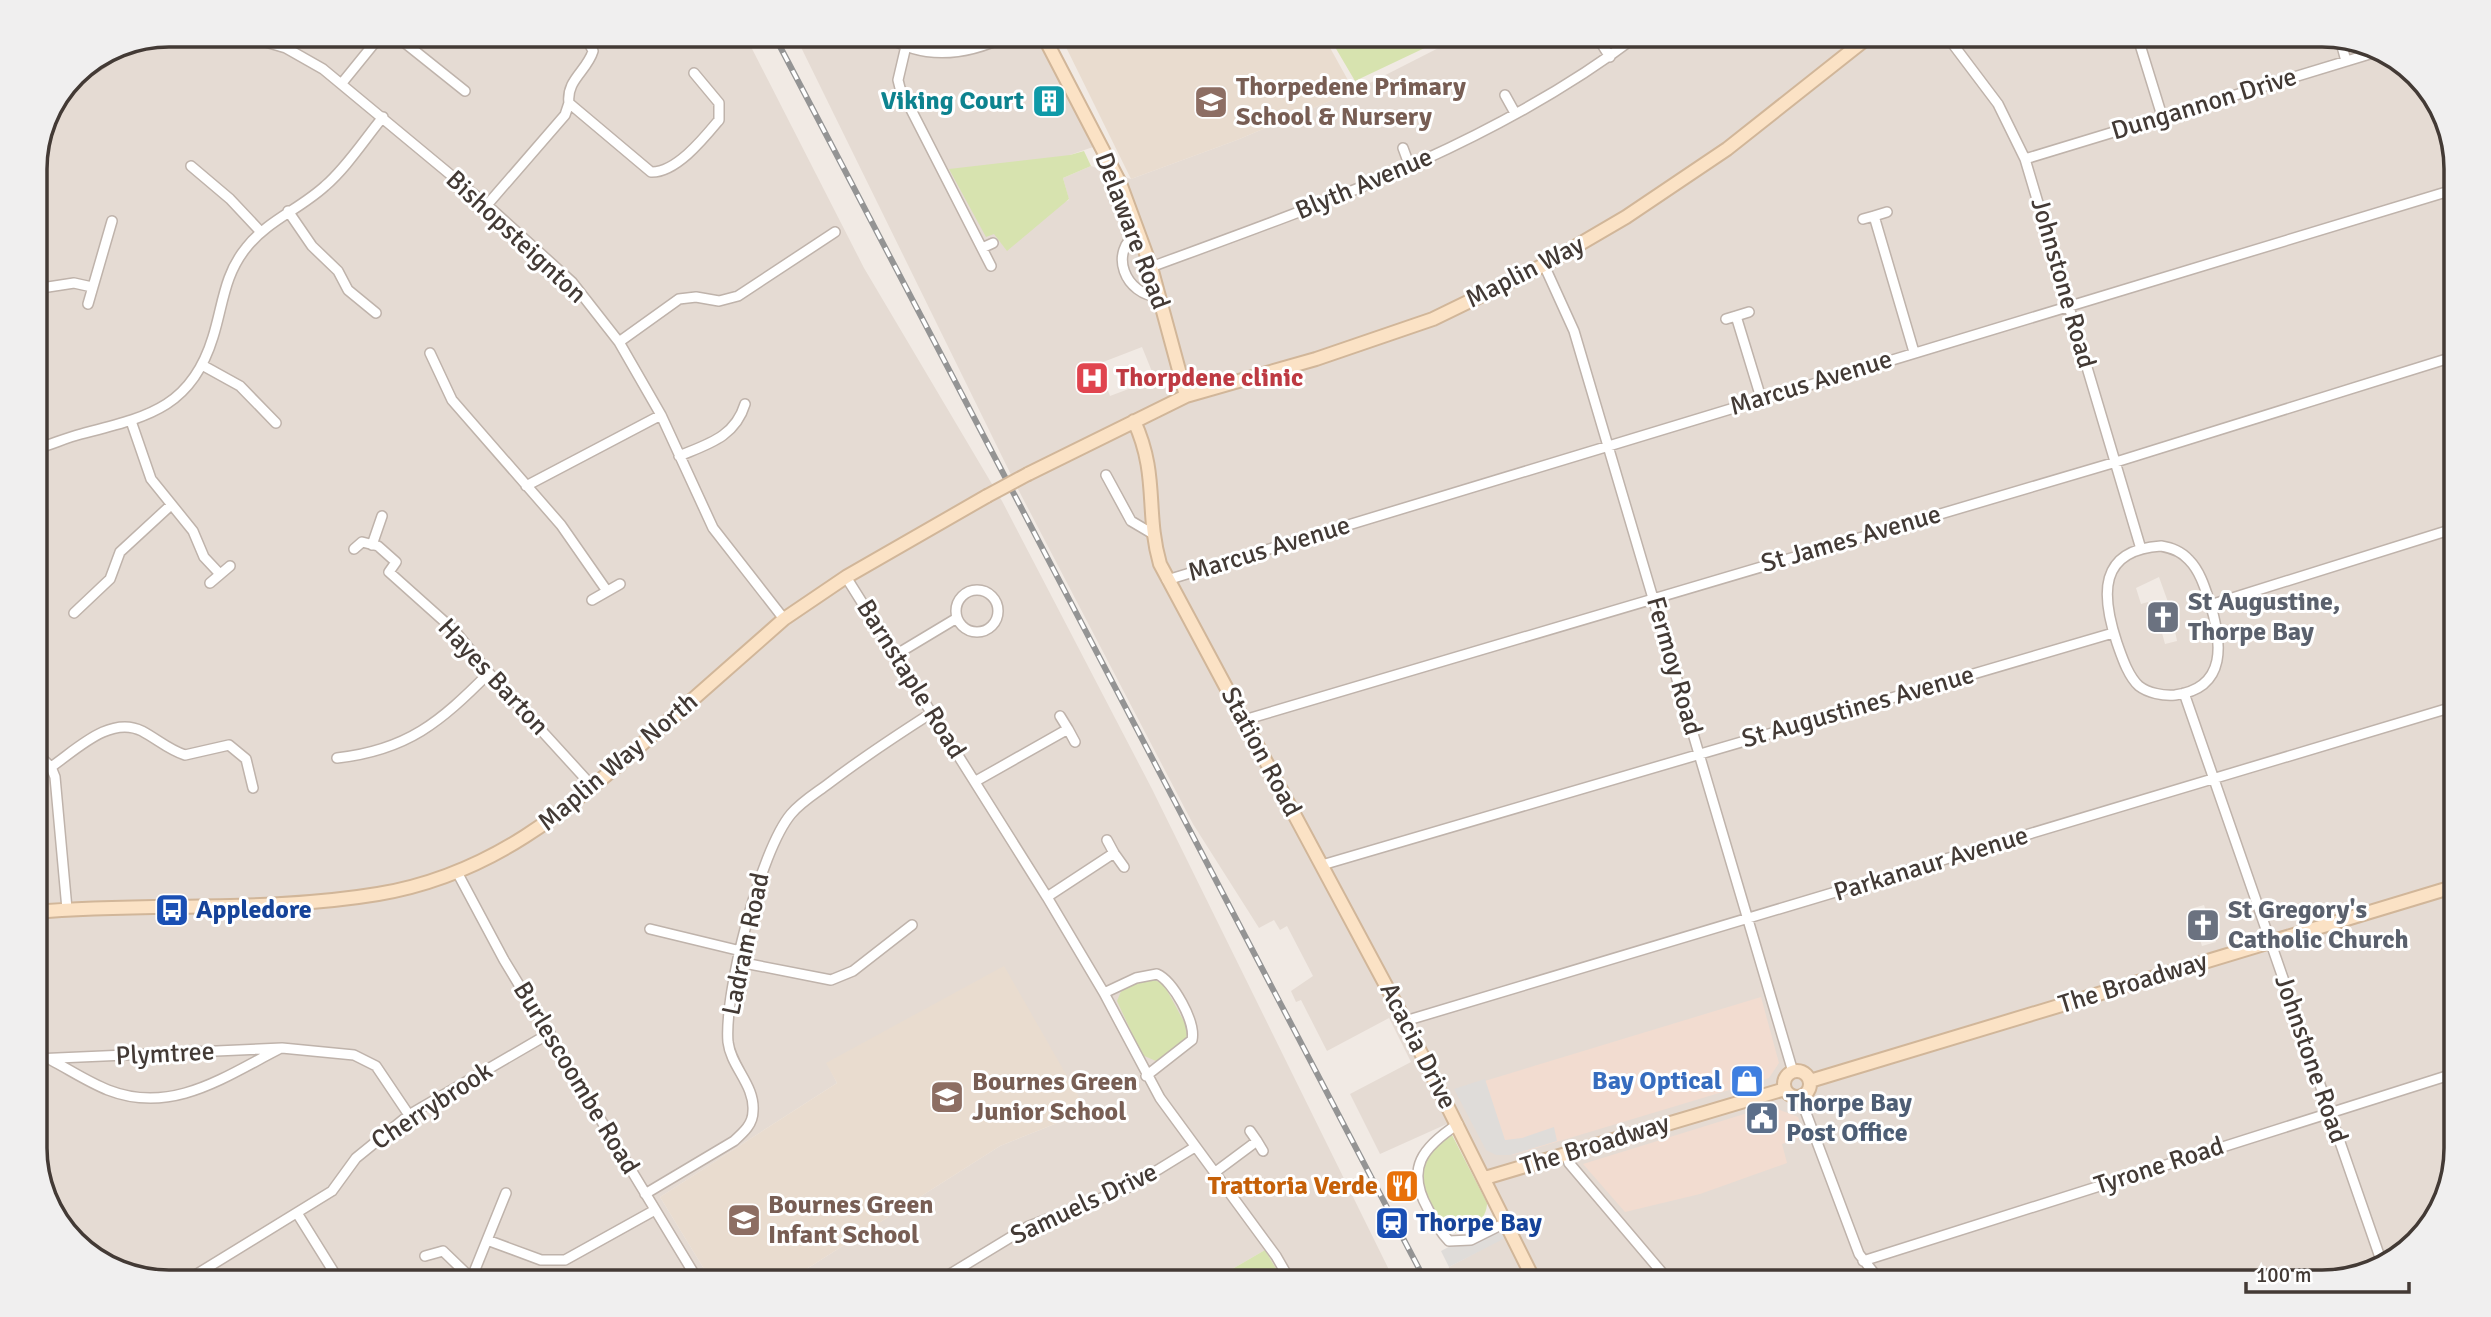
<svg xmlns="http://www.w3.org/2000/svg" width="2491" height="1317" font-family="Signika,sans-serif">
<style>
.residential{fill:#e5dbd3;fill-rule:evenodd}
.commercial{fill:#f2dcd0}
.education{fill:#e9dccf}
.green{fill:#d7e3af}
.parking{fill:#dfdcd9}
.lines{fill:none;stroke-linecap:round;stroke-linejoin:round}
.street-casing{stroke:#bfb3ab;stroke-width:12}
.secondary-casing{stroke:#d1b699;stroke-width:16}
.street{stroke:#fff;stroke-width:9}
.secondary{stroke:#fbe2c5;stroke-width:12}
.rail-casing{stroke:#949494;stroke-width:6}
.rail{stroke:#fff;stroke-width:3.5;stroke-dasharray:10;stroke-linecap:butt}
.secondary-bridge-casing{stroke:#d1b699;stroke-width:16;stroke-linecap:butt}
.secondary-bridge{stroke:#fbe2c5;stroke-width:12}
.labels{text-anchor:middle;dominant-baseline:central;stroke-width:6;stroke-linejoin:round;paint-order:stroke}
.education-label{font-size:26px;font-weight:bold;fill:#785e54;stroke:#fff;text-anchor:start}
.culture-label{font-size:26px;font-weight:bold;fill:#0d838f;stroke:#fff;text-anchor:end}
.street-label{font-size:26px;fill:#433a35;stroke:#fff}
.health-label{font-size:26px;font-weight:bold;fill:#be3a42;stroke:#fff;text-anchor:start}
.worship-label{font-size:26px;font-weight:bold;fill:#5b616d;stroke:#fff;text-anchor:start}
.transit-label{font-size:26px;font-weight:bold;fill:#164399;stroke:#fff;text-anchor:start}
.shop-label{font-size:26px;font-weight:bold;fill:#366cbe;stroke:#fff;text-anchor:end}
.service-label{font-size:26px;font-weight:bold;fill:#4e5e75;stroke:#fff;text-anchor:start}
.food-label{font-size:26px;font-weight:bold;fill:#c56008;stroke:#fff;text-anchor:end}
.rim{fill:none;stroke:#433a35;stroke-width:3.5}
</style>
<rect width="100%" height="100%" fill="#f1eae4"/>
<path class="residential" d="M169 35H745L864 268 1002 501 1152 789 1395 1282H1284L1265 1250 1210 1282H786L1000 1146 1087 1111 827 1063 837 1083 660 1197 712 1282H170L160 1280 152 1270 93 1253 58 1223 35 1157V161L75 74 118 45Z
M795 35H1036L1093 147 1070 155 986 236 1069 200 1063 178 1091 166 1131 179 1237 140 1354 91 1464 35H2321L2381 49 2434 95 2456 161V1147L2442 1207 2389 1264 2322 1282H1447L1449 1267 1507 1236 1449 1123 1380 1154 1350 1094 1411 1062 1389 1018 1327 1051 1301 1000 1296 1002 1291 991 1313 976 1287 926 1280 930 1274 920 1259 928 1193 824 1019 491ZM1142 347 1155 379 1110 396 1098 364ZM2159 577 2178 630 2175 631 2177 641 2165 644 2162 633 2157 634 2148 602 2141 604 2136 588ZM2204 905 2216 942 2202 946 2190 909Z"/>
<path class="commercial" d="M1761 997 1779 1063 1769 1078 1513 1155 1494 1153 1455 1090Z
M1770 1106 1798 1117 1805 1136 1782 1144 1787 1163 1700 1194 1625 1212 1583 1164Z"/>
<path class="education" d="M1060 35H1323L1354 91 1237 140 1131 179Z
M1004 966 1087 1111 1000 1146 786 1282H712L660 1197 837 1083 826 1063Z"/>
<path class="green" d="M1328 35H1452L1355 81Z
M1084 151 1091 166 1063 178 1069 199 1007 251 994 234 986 237 949 169 1070 155Z
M1148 978 1163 983 1188 1029 1186 1041 1156 1061 1142 1055 1117 1001 1122 989Z
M1451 1133 1487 1203C1487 1220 1471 1230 1455 1233 1436 1218 1409 1179 1425 1155 1431 1147 1443 1140 1451 1133Z
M1265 1250 1284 1282H1210Z"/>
<path class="parking" d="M1485 1079 1505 1140 1522 1138 1554 1127 1557 1141 1511 1155H1496L1486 1150 1454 1089Z
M1498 1221 1507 1237 1449 1267 1441 1251Z"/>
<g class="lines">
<g class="street-casing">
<path id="street" d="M242 35 286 48 323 69 487 205 572 282 619 342 661 415 713 528 784 619
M395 35 465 91
M585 35 593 51C587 71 566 80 569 103L651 172C676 173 704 138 719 120V103L694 73
M885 35C925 62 968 55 1009 35
M1946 35 1998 104 2025 159 2141 549
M2137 35 2162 116
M1598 38 1610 57
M2340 39 2346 61
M906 46 898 80 900 88 991 266
M342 83 381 35
M70 84 121 50 171 35
M1505 95 1515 113
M1403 148 1410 167
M2025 159 2383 50
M191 166 230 199 261 232
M487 205 565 115 569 103
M288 211 312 246 338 271 348 290 376 313
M1874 216 1887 212
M1863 219 1874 216 1914 352
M1139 232C1107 251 1125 296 1160 297
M982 248 993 243
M1544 265 1574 331 1793 1072
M1151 267C1319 205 1494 145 1638 35
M35 289 74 283 92 287
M88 304 112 221
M1736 316 1749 312
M1726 319 1736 316 1761 398
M619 342 679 299 696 297 719 301 738 296 835 232
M430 353 452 400 561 525 607 591
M202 365 240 386 276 423
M131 421 151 479 193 531 204 557 220 574
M35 449C51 445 65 438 81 434 146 417 191 409 213 337 223 305 224 275 246 248 267 221 300 209 325 186 347 167 364 140 383 117
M679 456C708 444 735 437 745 404
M1106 475 1131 521 1153 534
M526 486 661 415
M372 545 382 516
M2161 546C2172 548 2181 551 2189 560 2200 571 2205 588 2210 603 2222 642 2228 688 2175 695 2163 696 2148 693 2139 686 2128 676 2122 657 2117 643 2101 595 2098 550 2161 546Z
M354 549 362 542 378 546 396 562 389 572 455 631 489 673 593 787
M846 577 1047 897 1104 993 1160 1098 1276 1256 1291 1282
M1167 580 2456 189
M210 583 230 566
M956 611a21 21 0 1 1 42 0a21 21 0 1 1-42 0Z
M592 600 620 584
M2210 605 2456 528
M74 613 110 579 120 552 171 505
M897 654 957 618
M2184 693 2383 1266
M1244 720 2116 462 2456 356
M1068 729 1075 742
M35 752 51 767 55 777 67 909
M337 758C408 750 440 722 489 673
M51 767C76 750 110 715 142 731 157 739 169 750 185 755L229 745 246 759 253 788
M976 781 1068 729 1060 716
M1114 853 1124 867
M1322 865 2113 633
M457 872 504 960 699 1282
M1047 897 1114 853 1107 840
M650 929 741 951
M739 962 831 980 853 971 912 925
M1104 993 1136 978 1157 974C1173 981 1196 1022 1192 1040L1146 1076
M1405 1021 2456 706
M35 1059 282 1048 354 1055 376 1066 409 1115
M51 1060C70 1070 88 1082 108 1090 172 1115 224 1077 279 1049
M1800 1097 1859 1254 1881 1282
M1458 1124C1423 1147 1405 1168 1428 1209 1434 1221 1440 1232 1449 1241L1471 1240 1505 1223
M1250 1131 1257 1141
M1566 1154 1569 1163 1670 1282
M1214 1173 1257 1141 1263 1151
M645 1194 734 1141C744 1132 753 1124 753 1111 755 1085 731 1067 728 1042 724 994 760 851 791 814 801 802 816 793 828 784 862 758 897 735 933 712
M297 1213 340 1282
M487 1240 541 1260H565L655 1210
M93 1253 141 1275
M425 1256 443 1251 471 1278
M1863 1261 2456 1073
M1360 1277 1363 1282
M184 1282 332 1191 356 1158 409 1115 550 1033
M470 1282 506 1193
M937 1282 1029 1226 1130 1187 1195 1147"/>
</g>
<g class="secondary-casing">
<path id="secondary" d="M1043 35 1120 183 1151 267 1186 396
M1134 421C1159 475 1145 512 1160 564L1405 1021 1535 1282
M1028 474 1186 396 1316 359 1433 319 1544 265 1626 217 1727 149 1871 35
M35 912C149 902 265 913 378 894 492 875 566 811 649 738 694 698 739 659 784 619L846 577 987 496
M1784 1084a13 13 0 1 1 26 0a13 13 0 1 1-26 0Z
M1810 1081 2456 886
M1485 1178 1785 1089"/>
</g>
<use href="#street" class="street"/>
<use href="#secondary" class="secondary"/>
<g class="rail-casing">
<path id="rail" d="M774 35 1426 1282"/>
</g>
<use href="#rail" class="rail"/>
<g class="secondary-bridge-casing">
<path id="secondary-bridge" d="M987 496 1028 474"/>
</g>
<use href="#secondary-bridge" class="secondary-bridge"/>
</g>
<defs>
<g id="building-square" transform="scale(1.75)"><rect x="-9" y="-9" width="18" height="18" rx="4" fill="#0f9aa8" stroke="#fff"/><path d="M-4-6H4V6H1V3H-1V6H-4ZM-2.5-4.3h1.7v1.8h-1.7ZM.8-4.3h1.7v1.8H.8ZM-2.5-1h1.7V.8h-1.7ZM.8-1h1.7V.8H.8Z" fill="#fff"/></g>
<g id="school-square" transform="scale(1.75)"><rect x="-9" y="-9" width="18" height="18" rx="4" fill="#8d6e63" stroke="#fff"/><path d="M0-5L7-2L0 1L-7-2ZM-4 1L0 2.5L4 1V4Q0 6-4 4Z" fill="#fff"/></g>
<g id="hospital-square" transform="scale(1.75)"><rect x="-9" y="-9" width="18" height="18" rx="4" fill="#e0444e" stroke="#fff"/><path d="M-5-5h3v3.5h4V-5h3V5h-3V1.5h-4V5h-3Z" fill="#fff"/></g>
<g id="church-square" transform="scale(1.75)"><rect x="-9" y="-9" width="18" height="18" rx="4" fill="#6b7280" stroke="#fff"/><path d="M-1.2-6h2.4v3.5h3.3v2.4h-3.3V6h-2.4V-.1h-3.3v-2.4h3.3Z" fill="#fff"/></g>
<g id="bus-square" transform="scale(1.75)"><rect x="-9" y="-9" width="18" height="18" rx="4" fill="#1a4fb4" stroke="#fff"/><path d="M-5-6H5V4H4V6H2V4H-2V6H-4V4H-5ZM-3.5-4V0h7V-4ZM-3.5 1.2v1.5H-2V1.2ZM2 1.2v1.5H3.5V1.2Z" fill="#fff"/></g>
<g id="shop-square" transform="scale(1.75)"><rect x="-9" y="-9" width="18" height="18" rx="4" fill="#3f7fe0" stroke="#fff"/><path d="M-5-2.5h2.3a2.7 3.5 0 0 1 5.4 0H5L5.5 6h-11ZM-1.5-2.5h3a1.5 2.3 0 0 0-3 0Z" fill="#fff"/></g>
<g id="civic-square" transform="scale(1.75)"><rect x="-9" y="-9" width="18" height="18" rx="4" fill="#5c6f8a" stroke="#fff"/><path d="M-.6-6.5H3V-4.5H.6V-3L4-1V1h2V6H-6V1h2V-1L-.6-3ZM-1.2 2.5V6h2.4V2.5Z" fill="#fff"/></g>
<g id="restaurant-square" transform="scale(1.75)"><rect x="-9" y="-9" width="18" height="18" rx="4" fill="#e8710a" stroke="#fff"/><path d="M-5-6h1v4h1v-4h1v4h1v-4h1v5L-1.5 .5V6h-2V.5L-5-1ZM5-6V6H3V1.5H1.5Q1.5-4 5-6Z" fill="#fff"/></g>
<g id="station-square" transform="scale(1.75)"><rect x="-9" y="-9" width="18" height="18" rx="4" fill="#1a4fb4" stroke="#fff"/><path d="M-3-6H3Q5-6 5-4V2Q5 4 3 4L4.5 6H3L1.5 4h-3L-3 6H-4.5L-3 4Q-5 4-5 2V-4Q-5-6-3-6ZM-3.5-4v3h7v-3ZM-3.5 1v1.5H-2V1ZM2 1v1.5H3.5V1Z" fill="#fff"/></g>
</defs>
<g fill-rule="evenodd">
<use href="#building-square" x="1049" y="101"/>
<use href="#school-square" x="1211" y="102"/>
<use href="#hospital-square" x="1092" y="378"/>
<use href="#church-square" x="2163" y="617"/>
<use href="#bus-square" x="172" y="910"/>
<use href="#church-square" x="2203" y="925"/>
<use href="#shop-square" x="1747" y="1081"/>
<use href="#school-square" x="947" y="1097"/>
<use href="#civic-square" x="1762" y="1118"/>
<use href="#restaurant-square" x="1402" y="1186"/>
<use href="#school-square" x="744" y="1220"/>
<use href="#station-square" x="1392" y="1223"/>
</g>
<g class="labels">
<g class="education-label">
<text x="1236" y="87">Thorpedene Primary<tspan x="1236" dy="30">School &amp; Nursery</tspan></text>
<text x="972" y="1082">Bournes Green<tspan x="972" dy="30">Junior School</tspan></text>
<text x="768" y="1205">Bournes Green<tspan x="768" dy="30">Infant School</tspan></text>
</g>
<g class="culture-label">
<text x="1024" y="101">Viking Court</text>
</g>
<g class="street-label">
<text transform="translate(2204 104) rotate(-17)">Dungannon Drive</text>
<text transform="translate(1364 184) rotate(-23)">Blyth Avenue</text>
<text transform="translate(1132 231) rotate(69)">Delaware Road</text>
<text transform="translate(516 237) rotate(43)">Bishopsteignton</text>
<text transform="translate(1525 272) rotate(-27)">Maplin Way</text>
<text transform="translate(2063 283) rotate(74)">Johnstone Road</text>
<text transform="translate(1811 383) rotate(-17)">Marcus Avenue</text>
<text transform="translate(1851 539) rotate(-16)">St James Avenue</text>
<text transform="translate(1269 549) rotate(-17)">Marcus Avenue</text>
<text transform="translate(1674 666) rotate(74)">Fermoy Road</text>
<text transform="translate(493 677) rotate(47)">Hayes Barton</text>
<text transform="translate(911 679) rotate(58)">Barnstaple Road</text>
<text transform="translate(1858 707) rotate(-16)">St Augustines Avenue</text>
<text transform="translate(1261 752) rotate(62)">Station Road</text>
<text transform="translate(618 762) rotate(-40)">Maplin Way North</text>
<text transform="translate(1931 864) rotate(-17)">Parkanaur Avenue</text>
<text transform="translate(746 944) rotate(-78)">Ladram Road</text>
<text transform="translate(2133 983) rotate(-17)">The Broadway</text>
<text transform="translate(1418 1046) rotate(63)">Acacia Drive</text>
<text transform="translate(165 1054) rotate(-3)">Plymtree</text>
<text transform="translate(2311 1059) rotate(71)">Johnstone Road</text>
<text transform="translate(576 1078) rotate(59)">Burlescoombe Road</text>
<text transform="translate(432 1106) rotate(-33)">Cherrybrook</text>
<text transform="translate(1595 1145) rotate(-17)">The Broadway</text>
<text transform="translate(2159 1166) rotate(-18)">Tyrone Road</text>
<text transform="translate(1084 1204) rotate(-25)">Samuels Drive</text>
</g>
<g class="health-label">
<text x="1116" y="378">Thorpdene clinic</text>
</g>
<g class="worship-label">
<text x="2188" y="602">St Augustine,<tspan x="2188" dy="30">Thorpe Bay</tspan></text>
<text x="2228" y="910">St Gregory's<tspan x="2228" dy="30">Catholic Church</tspan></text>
</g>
<g class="transit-label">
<text x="196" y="910">Appledore</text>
<text x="1416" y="1223">Thorpe Bay</text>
</g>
<g class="shop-label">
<text x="1722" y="1081">Bay Optical</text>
</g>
<g class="service-label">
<text x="1786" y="1103">Thorpe Bay<tspan x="1786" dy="30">Post Office</tspan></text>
</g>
<g class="food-label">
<text x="1378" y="1186">Trattoria Verde</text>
</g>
</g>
<path d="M0 0H2491V1317H0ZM169 47H2322A122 122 0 0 1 2444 169V1148A122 122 0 0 1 2322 1270H169A122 122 0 0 1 47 1148V169A122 122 0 0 1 169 47Z" fill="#f0efef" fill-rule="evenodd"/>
<path class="rim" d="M169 47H2322A122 122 0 0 1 2444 169V1148A122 122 0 0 1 2322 1270H169A122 122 0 0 1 47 1148V169A122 122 0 0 1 169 47Z"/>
<path d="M2246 1282v10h163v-10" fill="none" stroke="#433a35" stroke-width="3.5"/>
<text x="2256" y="1282" font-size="21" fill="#433a35" stroke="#ffffff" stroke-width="5" paint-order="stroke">100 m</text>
</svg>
